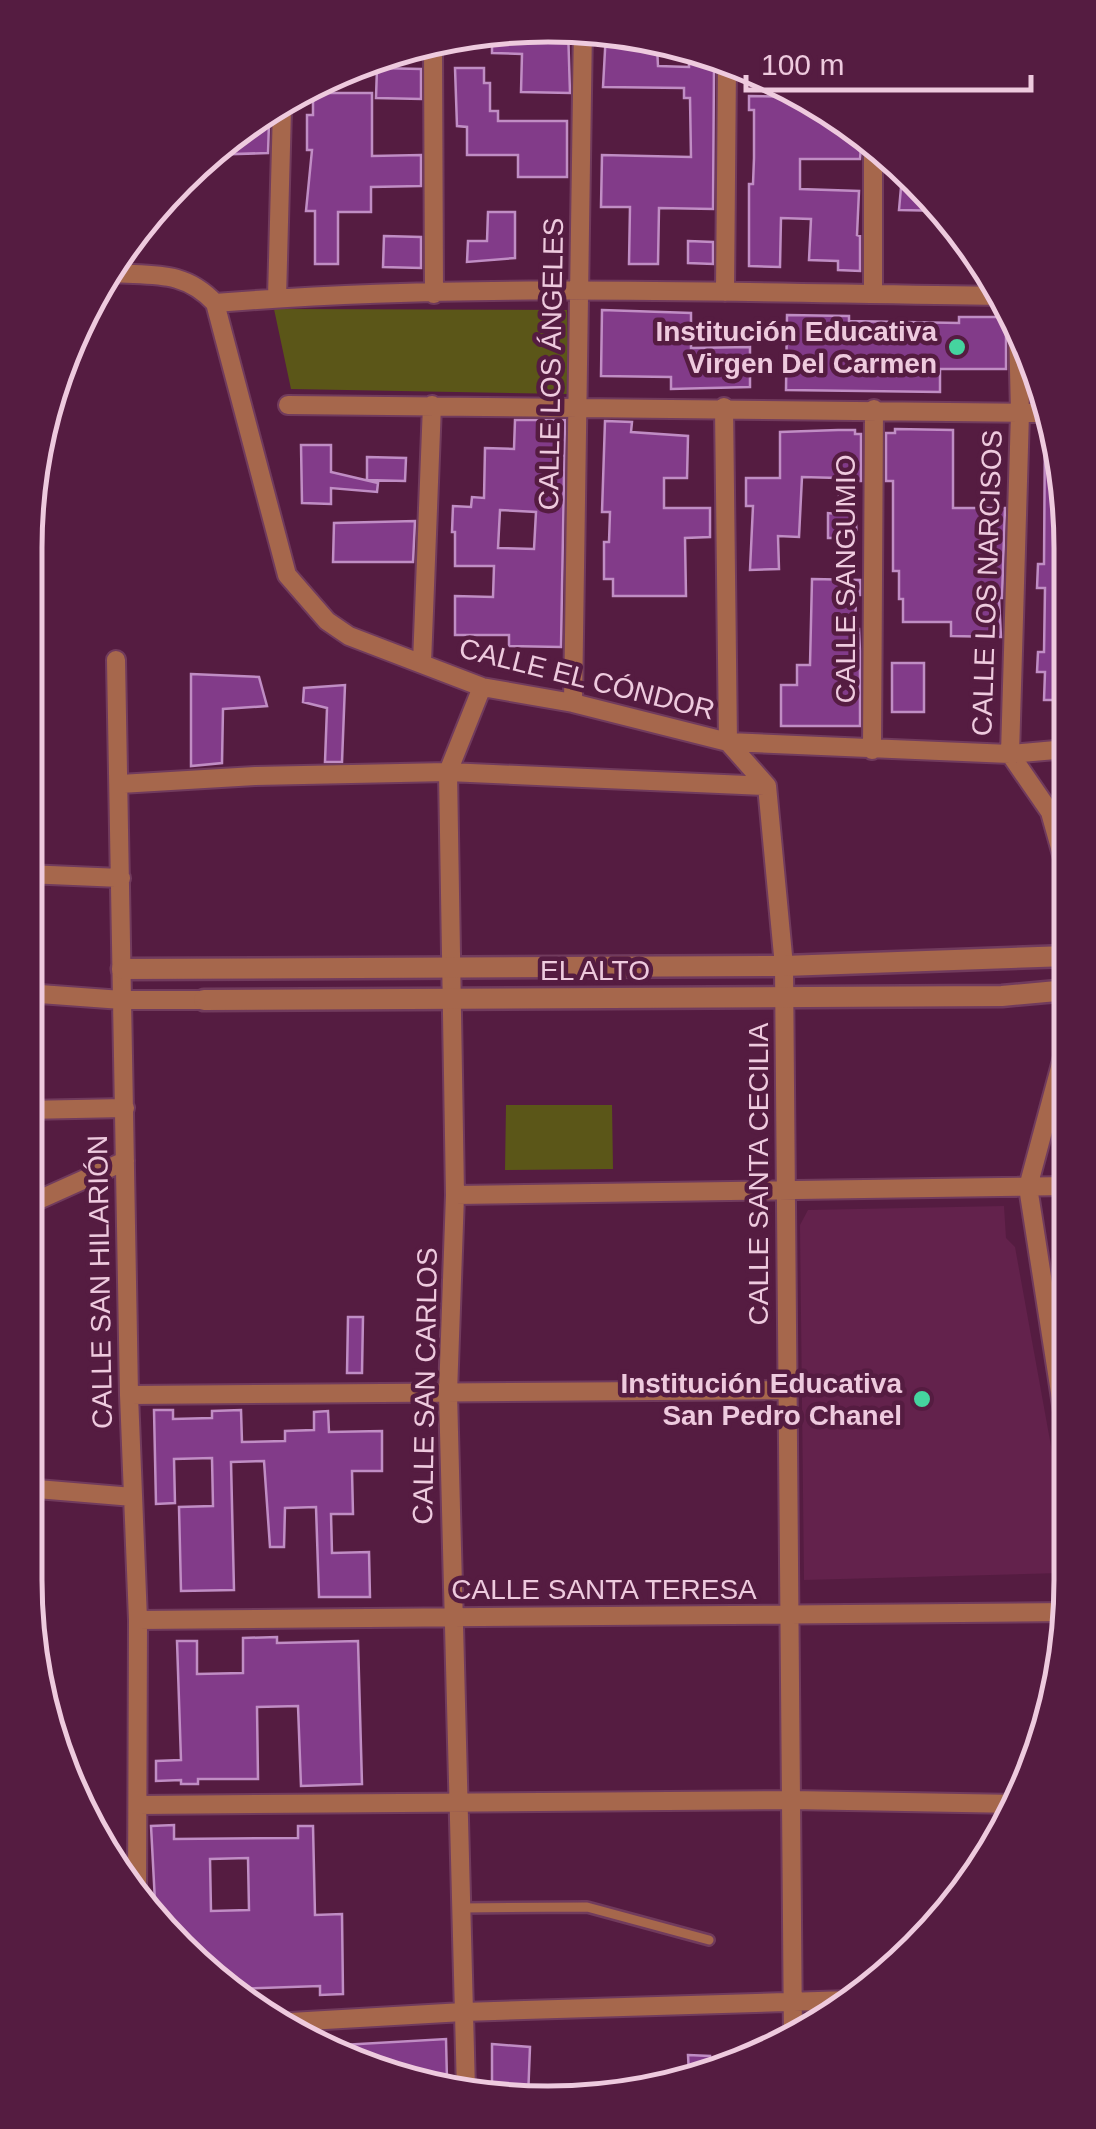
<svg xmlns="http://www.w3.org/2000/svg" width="1096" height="2129" font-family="Arial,sans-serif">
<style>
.built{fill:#63224c}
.green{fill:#5b5618}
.building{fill:#823b89;stroke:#c08dc4;stroke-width:2.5;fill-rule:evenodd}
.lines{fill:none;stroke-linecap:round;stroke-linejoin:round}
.service-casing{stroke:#713b5d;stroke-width:14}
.minor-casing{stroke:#713b5d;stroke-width:22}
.tertiary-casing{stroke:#713b5d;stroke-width:25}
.service{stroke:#a6674c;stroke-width:9}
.minor{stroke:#a6674c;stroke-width:18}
.tertiary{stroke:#a6674c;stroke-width:20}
.poi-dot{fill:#45d49f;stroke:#551c41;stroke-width:4}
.labels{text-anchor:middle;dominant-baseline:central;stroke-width:9;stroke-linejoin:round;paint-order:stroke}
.poi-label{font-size:28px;font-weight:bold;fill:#eecade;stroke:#551c41;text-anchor:end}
.street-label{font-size:28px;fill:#eecade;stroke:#551c41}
.rim{fill:none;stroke:#eecade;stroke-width:5}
</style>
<rect width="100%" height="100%" fill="#551c41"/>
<path class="built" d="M1004 1206 1006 1238 1015 1247 1070 1551 1068 1569 1061 1573 804 1580 800 1225 808 1210Z"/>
<path class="green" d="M274 309 567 310 569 394 291 389Z
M506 1105H612L613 1169 505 1170Z"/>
<path class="building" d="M568 28 570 93 521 92 522 54 492 53V38Z
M606 32 628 38V45L657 46 658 66 689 67V55L708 60V67H714L713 209 659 208 658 264H629L630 207H601L602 155 691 157 690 98H684V88L603 87Z
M377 68 421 69V99L376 98Z
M455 68H484V83H490V111H498V121H567V177H518V155H467V127L457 126Z
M313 93H372V156L421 155V186L371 187V212H338V264H315V211H306L312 150H307V115H313Z
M749 96 806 97 862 134 860 159H800V189L859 191 857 235 860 236V271L838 270V261L809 260 811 219 781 218 780 267 749 266V184H753L754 158V110H749Z
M258 123H269L268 153 204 155Z
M903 165 915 179 945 211 899 210Z
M488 212H515V258L467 262 468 241H487Z
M384 236 421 237V268L383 267Z
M688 241 713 242V264L688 263Z
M602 310 691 313V348L750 347V387L671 389V377L601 376Z
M787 315 849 316V321L959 323V317H1009L1006 325V369H940V392L786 390Z
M515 420H565L561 647 509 646V635H455V596L493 597 494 566H455V532H452L453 506 471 507 472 497 484 498 485 448 514 449ZM500 510 536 512 534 549 498 548Z
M605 421 632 422 631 432 688 436 687 478H664V508H710V537L685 538 686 596H613V579H604V542H609L610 512H602Z
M1045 425H1052L1066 479V700H1044L1045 672H1037L1038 652H1044L1045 588H1037L1038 564H1044Z
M895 429 953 430V508H1005L1002 598H999L1001 637 951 636V622H903V599H899V571H893V481H886V433H895Z
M838 430H855V434H861V481H853L857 538H828V513L839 514V478L802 477 799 537 778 536 779 569 750 570 753 506H746V478H780V432Z
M301 445H331V472L378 483 377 492 331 488V504L302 503Z
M367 457 406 458 405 481 367 480Z
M415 521 413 562H333L334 523Z
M812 579 860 580V595H856L855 629H859L860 651V726H781V685H797V665H810Z
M892 663H924V712H892Z
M191 674 259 677 267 706 223 709 222 763 191 766Z
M345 685 342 762H325L327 708 303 702 304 688Z
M348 1317H363L362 1373H347Z
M154 1410H173V1419L212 1418V1411L241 1410 242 1442 285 1441V1431L314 1430V1412L328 1411 329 1432 382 1431V1471H352L353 1514H331L332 1553 369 1552 370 1597H319L316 1507 285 1508 284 1547H270L264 1461 231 1462 234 1590 181 1591 179 1507 213 1506 212 1458 174 1459 175 1503 156 1504Z
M277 1637V1643L358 1641 362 1784 301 1786 298 1706 257 1707 258 1779H198V1784H181V1780L156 1781V1761L181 1760 177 1641H197V1674L243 1673V1638Z
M174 1825V1839L298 1838V1826H313L315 1915 342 1914 343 1994 320 1995V1986L233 1989 232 1981H220L156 1921 151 1826ZM248 1858 249 1910 211 1911 210 1859Z
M446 2039 447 2080 440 2089 413 2086 324 2046Z
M492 2044 530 2047 528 2098 492 2094Z
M688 2055 710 2056V2069L689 2074Z"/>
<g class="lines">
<g class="service-casing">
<path id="service" d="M460 1908 587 1907 709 1940
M448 2088 453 2090"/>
</g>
<g class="minor-casing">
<path id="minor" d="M433 46 434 294
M873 141V294
M112 273C154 276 184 270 215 303L287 575 327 621 349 636 482 687 573 703 728 742 1010 754 1067 749
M725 292 727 65
M277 298 282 109
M215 303C476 282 740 293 1001 296
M1018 325 1020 413 1010 754 1050 812 1068 876
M288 405 1049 413
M724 407 728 742 767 786 784 966 793 2040
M116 660 129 1395 138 1620 137 1903
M422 663 432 405
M573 703 583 26
M872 750 874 409
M120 784 255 776 448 772 767 786
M26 874 121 878
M26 993 122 1000H204
M1068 1038 1028 1187 1069 1450
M25 1110 125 1108
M455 1195 1069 1186
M25 1206 125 1161
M129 1395 787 1390
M25 1488 133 1497
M138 1620 1070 1612
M138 1805 791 1800 1019 1804
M273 2023 463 2012 850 2000
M466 2091 448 1393 455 1195 448 772 482 687"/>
</g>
<g class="tertiary-casing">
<path id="tertiary" d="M122 969 784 966 1068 956
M204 1000 1002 996 1068 990"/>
</g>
<use href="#service" class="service"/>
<use href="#minor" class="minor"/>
<use href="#tertiary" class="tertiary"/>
</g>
<g class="poi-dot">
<circle cx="957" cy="347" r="10"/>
<circle cx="922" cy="1399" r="10"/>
</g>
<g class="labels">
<g class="poi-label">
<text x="937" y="331">Institución Educativa<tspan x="937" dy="32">Virgen Del Carmen</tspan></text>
<text x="902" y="1383">Institución Educativa<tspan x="902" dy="32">San Pedro Chanel</tspan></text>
</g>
<g class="street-label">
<text transform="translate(551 364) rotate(-89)">CALLE LOS ÁNGELES</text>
<text transform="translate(845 579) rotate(-90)">CALLE SANGUMIO</text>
<text transform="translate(987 583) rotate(-88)">CALLE LOS NARCISOS</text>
<text transform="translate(587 679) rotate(14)">CALLE EL CÓNDOR</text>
<text x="595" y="970">EL ALTO</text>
<text transform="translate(758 1174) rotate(-90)">CALLE SANTA CECILIA</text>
<text transform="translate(100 1282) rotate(-91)">CALLE SAN HILARIÓN</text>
<text transform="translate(425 1386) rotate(-89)">CALLE SAN CARLOS</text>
<text x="604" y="1589">CALLE SANTA TERESA</text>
</g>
</g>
<path d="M0 0H1096V2129H0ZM548 42H548A506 506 0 0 1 1054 548V1580A506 506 0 0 1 548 2086H548A506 506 0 0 1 42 1580V548A506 506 0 0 1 548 42Z" fill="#551c41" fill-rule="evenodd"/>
<path class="rim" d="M548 42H548A506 506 0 0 1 1054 548V1580A506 506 0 0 1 548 2086H548A506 506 0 0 1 42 1580V548A506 506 0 0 1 548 42Z"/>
<path d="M746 75v15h285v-15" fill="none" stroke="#eecade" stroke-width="5"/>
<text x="761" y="75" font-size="30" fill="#eecade" stroke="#551c41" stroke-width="8" paint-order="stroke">100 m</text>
</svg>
